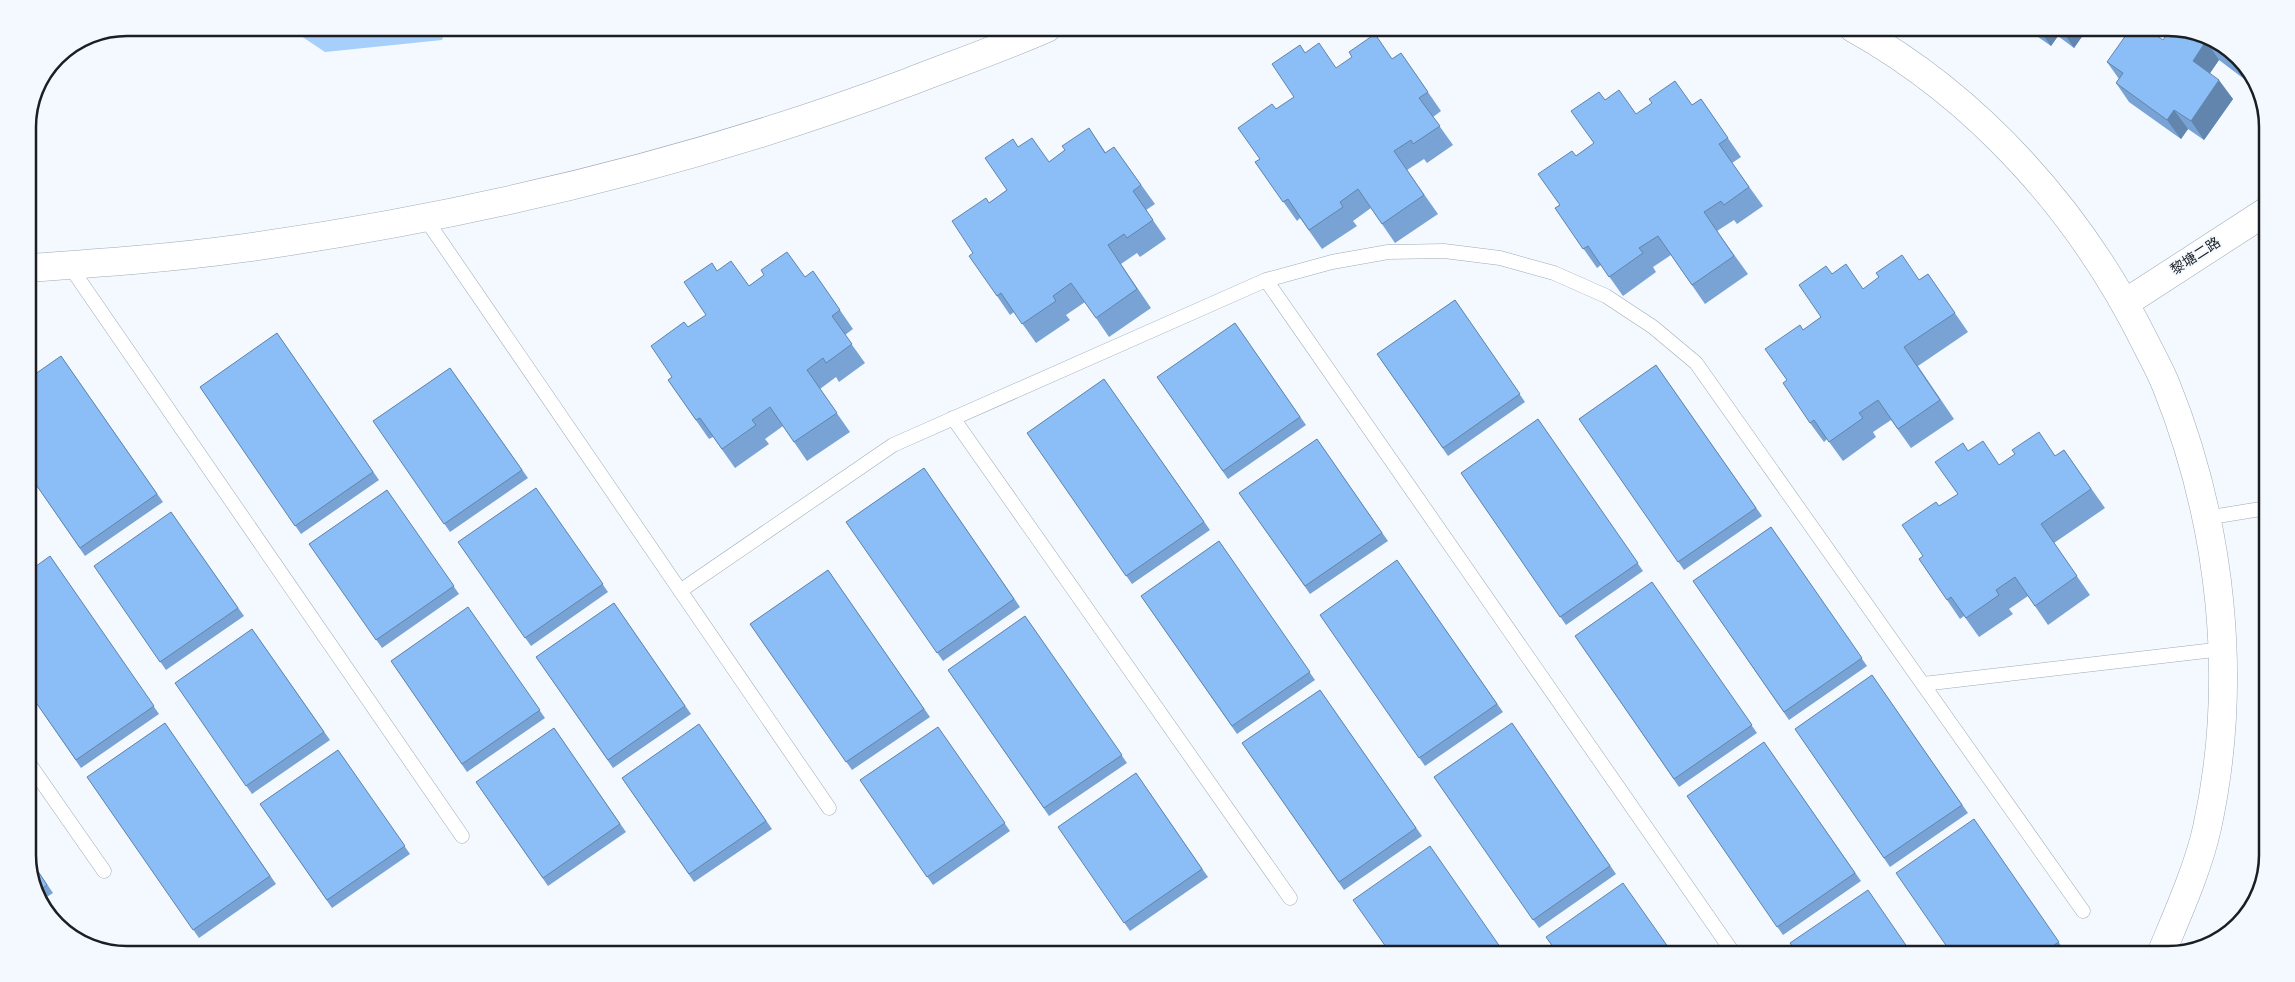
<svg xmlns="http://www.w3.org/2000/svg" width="2295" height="982" font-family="Overpass,'Noto Sans SC',sans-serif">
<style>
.green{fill:#a6cffb}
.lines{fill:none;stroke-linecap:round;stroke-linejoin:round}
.service-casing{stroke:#9eaab7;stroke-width:15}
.tertiary-casing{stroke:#9eaab7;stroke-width:29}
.service{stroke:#fff;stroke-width:14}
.tertiary{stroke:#fff;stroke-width:28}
.wall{fill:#78a3d4}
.shaded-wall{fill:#6185ac}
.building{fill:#8bbef6;stroke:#6185ac}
.labels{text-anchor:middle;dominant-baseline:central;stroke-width:4;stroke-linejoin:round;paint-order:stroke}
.street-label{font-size:14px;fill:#1b1f24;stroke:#f4f9ff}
.rim{fill:none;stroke:#1b1f24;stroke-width:2.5}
</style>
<rect width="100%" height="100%" fill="#f4f9ff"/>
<path class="green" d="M289 28H446L442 40 325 52Z"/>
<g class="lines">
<g class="service-casing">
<path id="service" d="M425 218 829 808
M69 265 462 836
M1266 280 1734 954
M953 418 1290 898
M2205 518 2267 508
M680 591 893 445 1266 280 1332 262 1388 252 1444 251 1500 258 1554 273 1606 296 1653 327 1696 363 2083 911
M1923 684 2223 649
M28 762 104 871"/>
</g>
<g class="tertiary-casing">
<path id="tertiary" d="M1853 28C1979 98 2081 213 2145 342 2152 356 2160 370 2166 385 2222 524 2239 682 2207 828 2198 869 2177 915 2161 954
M28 268C100 263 172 258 244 248 471 216 694 163 909 82 955 64 1002 48 1047 28
M2125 303 2267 211"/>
</g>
<use href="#service" class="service"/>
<use href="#tertiary" class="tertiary"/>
</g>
<path class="wall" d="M2025 28H2088L2074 48 2058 36 2051 46Z
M2206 35 2251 72 2256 88 2219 60 2210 73 2233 99 2204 140 2188 129 2181 139 2129 102 2116 83 2119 79 2107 62 2163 40Z
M1305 53 1336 68 1392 59 1401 53 1441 111 1433 117 1453 145 1427 163 1424 159 1407 170 1438 214 1395 243 1371 208 1353 221 1357 226 1322 249 1300 218 1297 221 1255 162 1260 159 1276 109 1294 97Z
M1701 99 1741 157 1732 163 1763 206 1737 224 1734 220 1717 231 1748 274 1705 304 1671 255 1653 267 1656 272 1623 296 1601 265 1597 268 1555 208 1560 205 1576 156 1594 143 1605 100 1636 114 1692 105Z
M1089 128 1106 153 1114 147 1155 204 1146 210 1166 239 1140 257 1137 253 1121 264 1151 308 1109 337 1085 302 1066 315 1070 320 1036 343 1014 312 1010 315 997 296 973 253 989 203 1007 190 1018 147 1049 162 1065 150Z
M717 271 749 286 764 275 805 277 813 271 853 329 845 335 865 363 839 382 836 377 820 389 850 432 807 461 783 426 765 439 769 444 735 468 713 437 709 439 668 380 672 377 688 327 706 315Z
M1832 274 1863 289 1919 280 1928 274 1968 332 1918 366 1954 419 1911 448 1891 420 1873 432 1876 437 1843 461 1827 439 1824 442 1810 423 1787 380 1803 330 1821 317Z
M1455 300 1525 402 1448 456 1377 354Z
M1235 323 1306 425 1228 479 1157 377Z
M277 333 379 480 301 534 200 387Z
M61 356 163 502 85 556 28 473Z
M1656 365 1762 516 1684 570 1579 419Z
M450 368 528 478 450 532 373 421Z
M1104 379 1210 530 1132 584 1027 433Z
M1538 419 1643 571 1566 625 1461 473Z
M1317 439 1388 541 1310 594 1239 493Z
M2064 450 2105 508 2054 543 2090 595 2048 625 2028 596 2009 609 2013 614 1979 637 1964 616 1960 619 1919 559 1923 556 1939 506 1958 494 1968 451 1999 465 2056 456Z
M924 468 1020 607 943 661 846 522Z
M536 488 608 592 531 646 458 542Z
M387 490 459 594 382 648 309 544Z
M171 512 244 616 166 670 94 566Z
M1771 527 1867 666 1789 720 1693 581Z
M1219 541 1315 680 1237 734 1141 596Z
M50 556 159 714 81 768 28 691Z
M1397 560 1503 712 1425 766 1320 615Z
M828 570 930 717 852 770 750 624Z
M1652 582 1757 733 1679 787 1575 636Z
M614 603 691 714 613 768 536 657Z
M468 607 545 718 467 772 391 661Z
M1025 616 1127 763 1049 816 948 670Z
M252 629 330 740 252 794 175 683Z
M1872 675 1968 813 1890 867 1795 729Z
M1320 690 1422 836 1344 890 1242 743Z
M165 723 276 884 199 938 87 777Z
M1512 723 1616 874 1539 928 1434 777Z
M699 724 772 829 694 882 622 778Z
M938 727 1010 831 933 885 860 780Z
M554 728 626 832 548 886 476 782Z
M1764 742 1861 881 1783 935 1687 796Z
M338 750 410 854 332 908 260 804Z
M1136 773 1208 877 1130 931 1058 827Z
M1974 819 2064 950 2057 954H1952Z
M28 856 53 893 42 900 28 862Z"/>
<path class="shaded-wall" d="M2038 28H2052L2058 36 2051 46Z
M2062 28H2088L2074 48 2061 29Z
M2206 41 2219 60 2206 79 2193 61Z
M2219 80 2233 99 2204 140 2191 121Z
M2174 110 2188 129 2181 139 2167 120Z"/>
<path class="building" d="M2131 28H2146L2163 40 2171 28 2206 35 2251 72 2252 76 2206 41 2193 61 2219 80 2191 121 2174 110 2167 120 2116 83 2123 73 2107 62Z
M1375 34 1392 59 1401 53 1428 92 1419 98 1440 126 1413 144 1411 140 1394 151 1424 195 1382 224 1358 189 1340 202 1343 207 1309 230 1288 199 1283 202 1255 162 1260 159 1238 128 1272 104 1276 109 1294 97 1272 64 1300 45 1305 53 1319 43 1336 68 1352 57 1349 52Z
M1675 81 1692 105 1701 99 1728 138 1719 144 1749 187 1724 205 1721 201 1704 212 1734 256 1692 285 1658 236 1639 248 1643 253 1609 277 1588 246 1583 249 1555 208 1560 205 1538 174 1572 151 1576 156 1594 143 1571 111 1599 92 1605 100 1619 90 1636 114 1652 103 1649 99Z
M1089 128 1105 153 1114 147 1141 185 1133 191 1153 220 1127 238 1124 234 1108 245 1137 289 1096 318 1071 283 1053 296 1056 301 1022 324 1001 293 997 296 969 256 973 253 952 221 986 198 989 203 1007 190 985 158 1013 139 1018 147 1032 138 1049 162 1065 150 1062 146Z
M787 252 805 277 813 271 840 310 832 316 852 344 826 363 823 358 807 370 837 413 794 442 770 407 752 420 756 425 722 449 700 418 696 420 668 380 672 377 651 346 684 322 688 327 706 315 684 282 712 263 717 271 731 261 749 286 764 275 761 270Z
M1902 255 1919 280 1928 274 1955 313 1904 347 1940 400 1898 429 1878 400 1859 413 1863 418 1829 442 1814 420 1810 423 1783 383 1787 380 1765 349 1800 325 1803 330 1821 317 1799 285 1826 266 1832 274 1846 264 1863 289 1879 277 1876 273Z
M1455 300 1520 394 1443 448 1377 354Z
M1235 323 1300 417 1223 471 1157 377Z
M277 333 373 472 295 526 200 387Z
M61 356 157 494 80 548 28 473V379Z
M1656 365 1756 508 1678 562 1579 419Z
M450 368 522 470 444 524 373 421Z
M1104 379 1204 522 1126 576 1027 433Z
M1538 419 1638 563 1560 617 1461 473Z
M2039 432 2055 456 2064 450 2091 489 2041 524 2077 576 2035 606 2015 577 1996 590 1999 595 1966 618 1951 597 1947 600 1919 559 1923 556 1902 525 1936 502 1939 506 1958 494 1935 462 1963 443 1968 451 1983 441 1999 465 2015 454 2012 450Z
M1317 439 1382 533 1305 586 1239 493Z
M924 468 1014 599 937 653 846 522Z
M536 488 603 584 525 638 458 542Z
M387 490 454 586 376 640 309 544Z
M171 512 238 608 160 662 94 566Z
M1771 527 1862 658 1784 712 1693 581Z
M1219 541 1310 672 1232 726 1141 596Z
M50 556 154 706 76 760 28 691V572Z
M1397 560 1497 704 1419 758 1320 615Z
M828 570 924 709 846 762 750 624Z
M1652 582 1752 725 1674 779 1575 636Z
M614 603 685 706 608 760 536 657Z
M468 607 540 710 462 764 391 661Z
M1025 616 1122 755 1044 808 948 670Z
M252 629 324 732 246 786 175 683Z
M1872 675 1962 805 1884 858 1795 729Z
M1320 690 1416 828 1339 882 1242 743Z
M165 723 270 876 193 930 87 777Z
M1512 723 1610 866 1533 920 1434 777Z
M699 724 766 821 689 874 622 778Z
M938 727 1005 823 927 877 860 780Z
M554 728 620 824 543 878 476 782Z
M1764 742 1855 873 1777 927 1687 796Z
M338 750 405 846 327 900 260 804Z
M1136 773 1202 869 1124 923 1058 827Z
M1974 819 2059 942 2040 954H1952L1896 873Z
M1430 846 1505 954H1391L1353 900Z
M28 856 47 885 39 891 28 862Z
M1623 883 1673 954H1558L1546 937Z
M1868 890 1912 954H1798L1790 943Z"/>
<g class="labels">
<g class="street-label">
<text transform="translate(2196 257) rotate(-33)">黎塘二路</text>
</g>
</g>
<path d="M0 0H2295V982H0ZM127 36H2168A91 91 0 0 1 2259 127V855A91 91 0 0 1 2168 946H127A91 91 0 0 1 36 855V127A91 91 0 0 1 127 36Z" fill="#f4f9ff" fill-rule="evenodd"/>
<path class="rim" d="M127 36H2168A91 91 0 0 1 2259 127V855A91 91 0 0 1 2168 946H127A91 91 0 0 1 36 855V127A91 91 0 0 1 127 36Z"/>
</svg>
